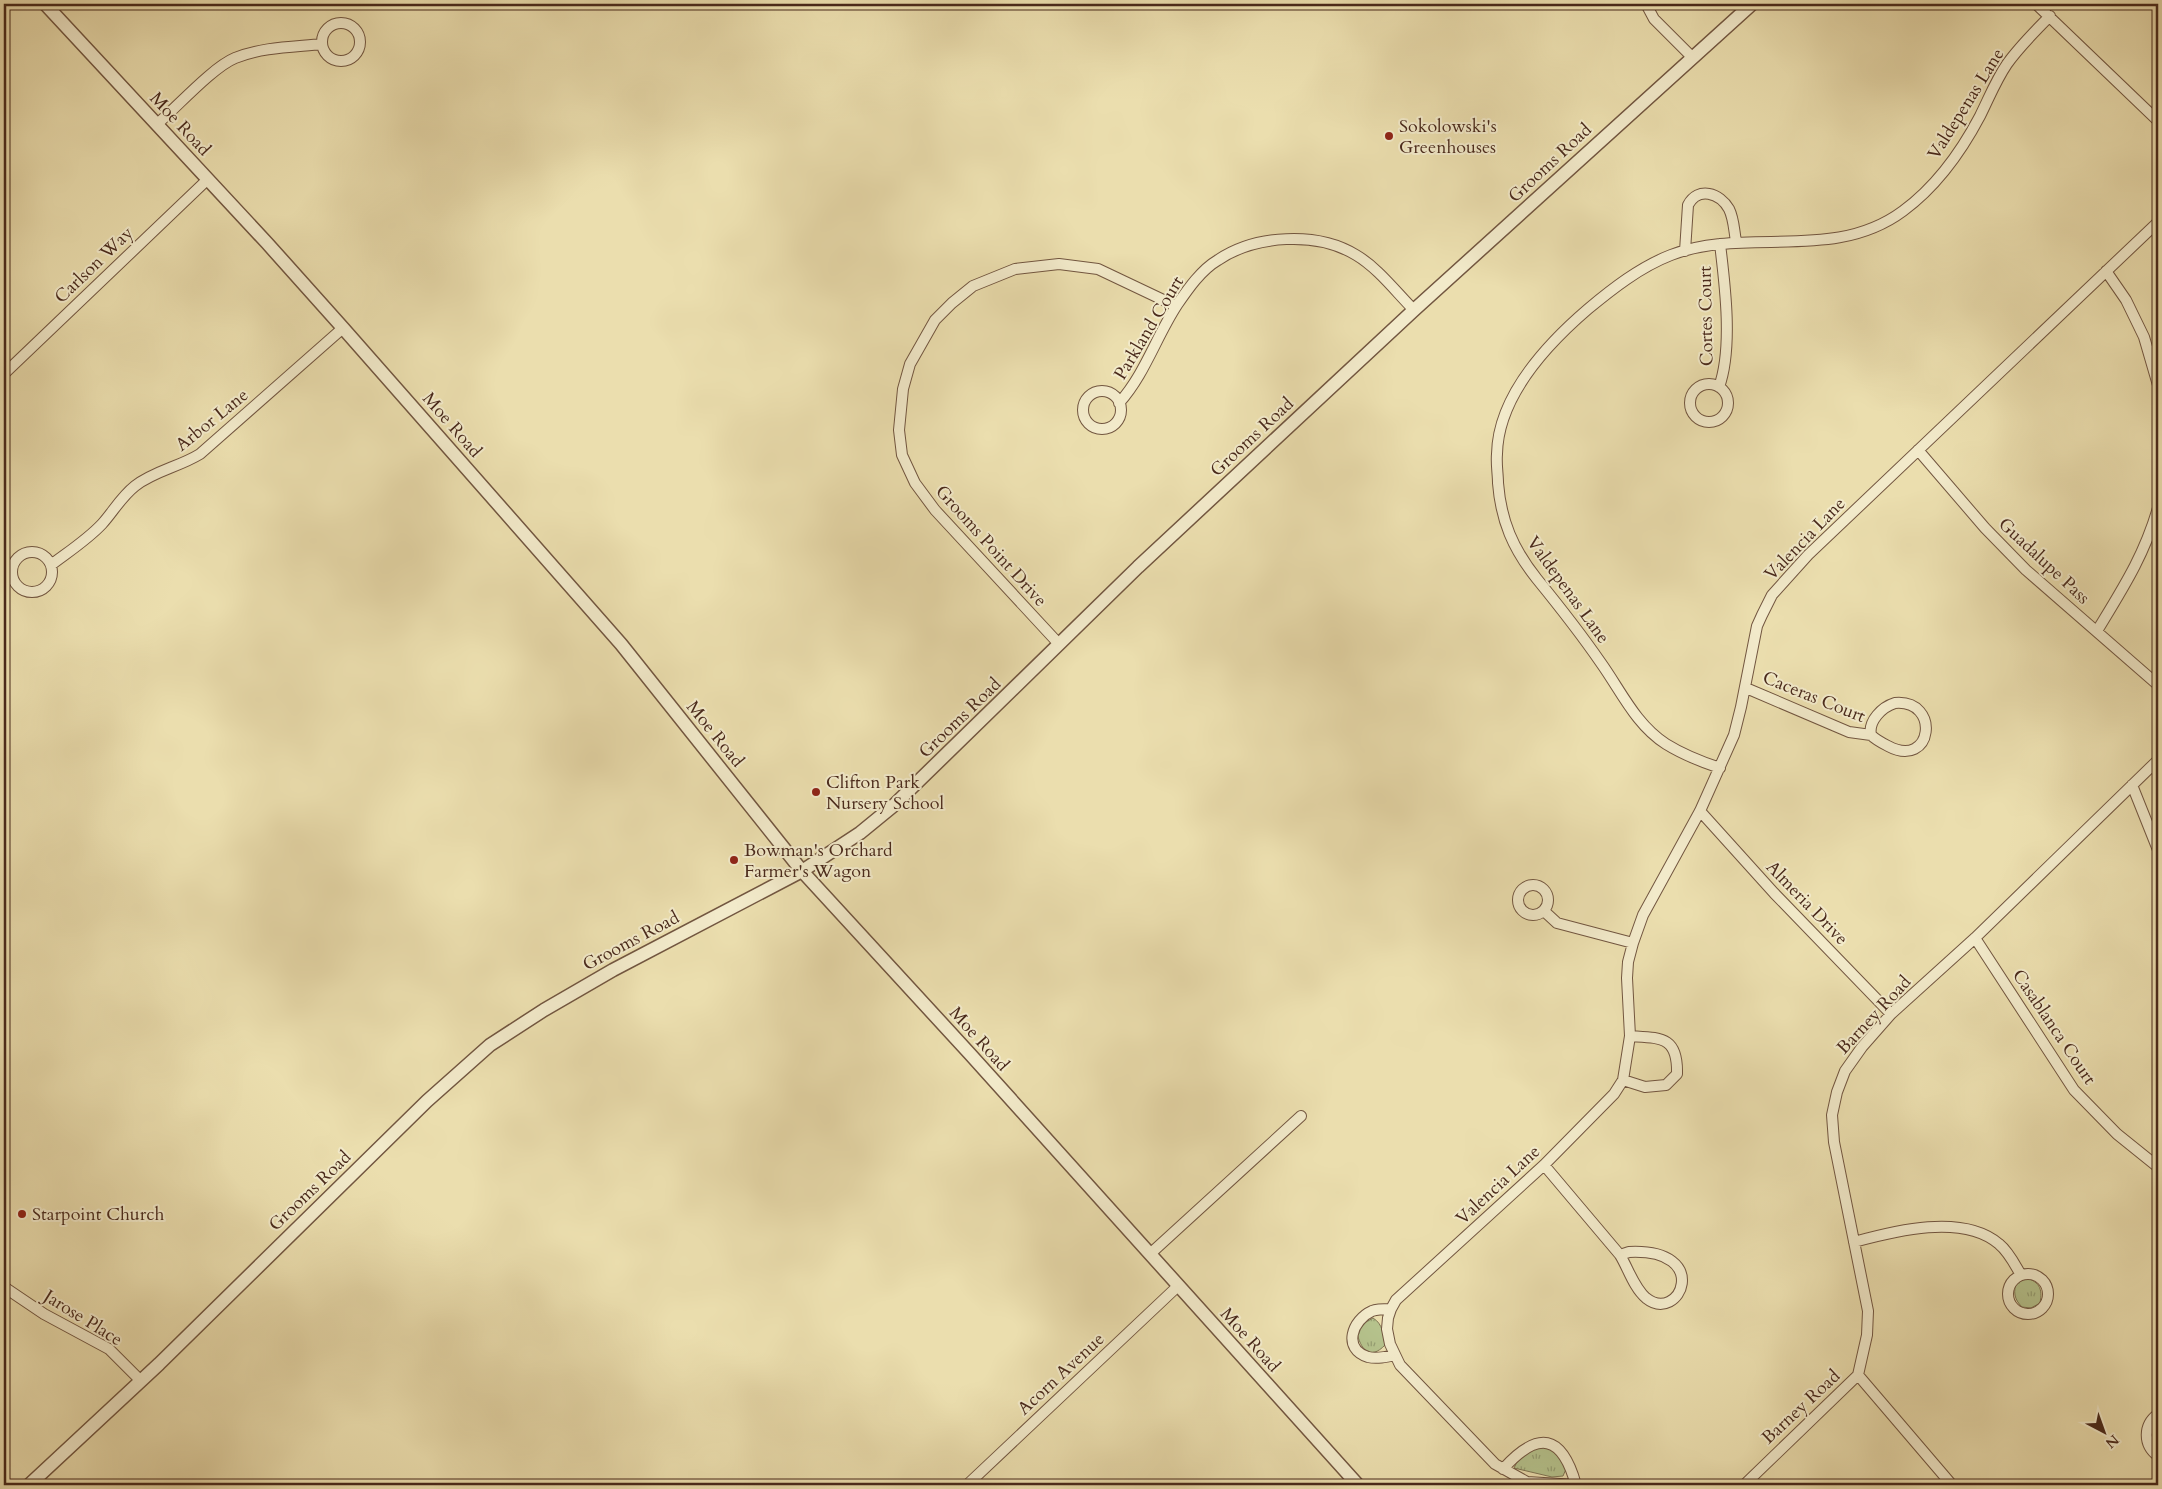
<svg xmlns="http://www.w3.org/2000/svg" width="2162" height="1489" font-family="Cardo,serif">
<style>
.grass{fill:url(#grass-tufts);stroke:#7f7654}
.forest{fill:url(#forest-firs);stroke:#7f7654}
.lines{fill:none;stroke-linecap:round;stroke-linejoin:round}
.minor-casing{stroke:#725640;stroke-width:12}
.tertiary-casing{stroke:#725640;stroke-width:15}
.minor{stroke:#f2eaca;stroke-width:10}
.tertiary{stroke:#f2eaca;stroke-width:12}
.poi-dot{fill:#8f2418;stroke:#f2eaca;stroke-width:2}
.labels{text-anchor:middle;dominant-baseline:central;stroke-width:4;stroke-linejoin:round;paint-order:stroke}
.street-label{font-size:18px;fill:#49291b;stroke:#f2eaca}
.poi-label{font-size:18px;fill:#49291b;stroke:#f2eaca;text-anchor:start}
</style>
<defs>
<pattern id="grass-tufts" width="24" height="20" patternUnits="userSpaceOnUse" patternTransform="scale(1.25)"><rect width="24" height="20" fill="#b5c28c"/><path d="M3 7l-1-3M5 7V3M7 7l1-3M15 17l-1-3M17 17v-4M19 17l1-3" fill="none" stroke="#959e72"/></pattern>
<pattern id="forest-firs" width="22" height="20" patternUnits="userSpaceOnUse" patternTransform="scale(1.25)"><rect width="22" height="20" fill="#b5c28c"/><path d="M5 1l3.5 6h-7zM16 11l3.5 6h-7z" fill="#959e72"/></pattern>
</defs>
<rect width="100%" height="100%" fill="#ebdeae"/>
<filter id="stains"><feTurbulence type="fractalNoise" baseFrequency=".004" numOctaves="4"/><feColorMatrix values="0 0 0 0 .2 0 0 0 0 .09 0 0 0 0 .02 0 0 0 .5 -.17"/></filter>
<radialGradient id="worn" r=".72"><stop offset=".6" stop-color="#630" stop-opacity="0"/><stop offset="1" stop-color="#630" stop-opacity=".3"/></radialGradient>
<path class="grass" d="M2023 1277C2039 1281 2043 1288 2040 1303L2031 1308 2022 1307C2014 1299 2013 1292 2017 1280Z
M1373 1318C1383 1324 1383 1334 1385 1345 1370 1361 1360 1349 1357 1332L1366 1322Z
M1545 1447 1557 1452 1566 1469 1563 1476 1552 1477 1514 1468C1519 1455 1532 1448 1545 1447Z"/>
<path class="forest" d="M2158 1417V1450L2154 1445 2152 1424Z"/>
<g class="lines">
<g class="minor-casing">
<path id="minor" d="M1646 4 1654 19 1693 58
M2036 4 2158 121
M322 42a19 19 0 1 1 38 0a19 19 0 1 1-38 0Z
M157 124C177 107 213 67 235 58 262 47 293 47 322 44
M1685 251 1688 205C1698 186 1720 193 1729 209 1734 219 1734 231 1736 241
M2106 271 2126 300 2144 337 2158 385
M4 374 208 179
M1690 403a19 19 0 1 1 38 0a19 19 0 1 1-38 0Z
M1719 387C1733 348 1725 285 1720 244
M1083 410a19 19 0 1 1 38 0a19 19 0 1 1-38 0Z
M1119 403C1145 374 1156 337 1177 305 1188 289 1201 270 1218 260 1255 235 1317 231 1356 255 1378 268 1396 292 1414 310
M1918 450 1985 528 2026 570 2158 685
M12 572a20 20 0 1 1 40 0a20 20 0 1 1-40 0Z
M51 565C68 552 87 540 102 524 113 512 121 497 135 486 154 471 179 467 200 454L343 328
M2097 631C2123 588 2144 556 2158 508
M1059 644 935 510 915 483 902 455 899 430 903 389 910 364 935 320 952 303 973 286 1015 269 1059 264 1098 269 1176 306
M1746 688 1849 732 1871 735
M1895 703C1941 699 1933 770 1888 746 1882 743 1876 740 1871 735 1868 721 1882 707 1895 703Z
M1720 768C1702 762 1682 754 1666 744 1636 725 1621 691 1601 663 1581 634 1559 606 1537 579 1513 549 1501 521 1498 483 1498 474 1496 464 1497 454 1498 396 1546 345 1588 309 1612 289 1640 267 1671 255 1746 226 1833 263 1903 211 1937 186 1961 152 1980 116 1989 98 1996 80 2007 64 2019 47 2035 31 2050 16
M2132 785 2158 850
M1700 811 1774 893 1891 1014
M1518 900a15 15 0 1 1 30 0a15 15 0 1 1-30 0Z
M1544 911 1557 923 1633 943
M1975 938 2074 1090 2117 1134 2158 1167
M1623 1080 1630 1036 1627 978 1628 962 1633 943 1643 915 1700 811 1734 735 1741 707 1757 626 1762 615 1772 595 1808 555 2158 222
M1544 1165 1620 1255
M1854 1242C1894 1231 1963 1213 1999 1244 2009 1252 2015 1265 2021 1275
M1629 1252C1713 1248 1680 1325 1646 1298 1634 1288 1628 1268 1620 1255Z
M1150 1254 1301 1116
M2008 1294a20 20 0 1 1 40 0a20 20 0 1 1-40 0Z
M4 1287 44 1314 109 1349 141 1381
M1391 1309 1388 1318 1387 1329 1390 1344 1400 1365 1495 1464 1527 1482 1577 1485
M1395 1355C1386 1357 1377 1359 1368 1357 1342 1349 1352 1320 1372 1311 1377 1309 1384 1309 1391 1309L1396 1300 1544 1165 1614 1094 1623 1080 1645 1087 1666 1085 1677 1074C1678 1036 1661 1038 1630 1036
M1858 1375 1952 1485
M2158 1414C2143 1425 2143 1445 2158 1456
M1503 1469C1538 1430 1562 1434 1576 1485
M967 1485 1178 1286
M1744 1485 1858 1375 1867 1335 1868 1311 1834 1142 1832 1115 1837 1092 1845 1071 1862 1047 1891 1014 1975 938 2158 760"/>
</g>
<g class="tertiary-casing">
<path id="tertiary" d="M45 4 267 243 343 328 621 644 802 871 970 1054 1358 1485
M29 1485 159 1364 427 1101 490 1045 544 1010 613 970 802 871 860 833 893 806 1138 567 1414 310 1752 4"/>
</g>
<use href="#minor" class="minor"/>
<use href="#tertiary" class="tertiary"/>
</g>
<g class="poi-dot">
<circle cx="1389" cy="136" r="5"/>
<circle cx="816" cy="792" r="5"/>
<circle cx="734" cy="860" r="5"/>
<circle cx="22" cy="1214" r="5"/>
</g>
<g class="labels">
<g class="street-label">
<text transform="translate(1966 104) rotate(-58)">Valdepenas Lane</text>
<text transform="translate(180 124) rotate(47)">Moe Road</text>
<text transform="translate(1550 163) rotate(-43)">Grooms Road</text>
<text transform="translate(94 265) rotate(-44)">Carlson Way</text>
<text transform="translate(1706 316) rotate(-91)">Cortes Court</text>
<text transform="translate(1149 328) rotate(-59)">Parkland Court</text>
<text transform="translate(212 420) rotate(-39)">Arbor Lane</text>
<text transform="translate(452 425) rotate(49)">Moe Road</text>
<text transform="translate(1252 437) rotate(-43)">Grooms Road</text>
<text transform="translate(1805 539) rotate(-46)">Valencia Lane</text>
<text transform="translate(991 546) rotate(48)">Grooms Point Drive</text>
<text transform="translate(2044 561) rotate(43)">Guadalupe Pass</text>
<text transform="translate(1568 590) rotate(54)">Valdepenas Lane</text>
<text transform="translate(1814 697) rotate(22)">Caceras Court</text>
<text transform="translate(960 718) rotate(-44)">Grooms Road</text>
<text transform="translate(715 734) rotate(51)">Moe Road</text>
<text transform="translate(1807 903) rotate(46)">Almeria Drive</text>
<text transform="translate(631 941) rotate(-28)">Grooms Road</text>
<text transform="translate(1874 1015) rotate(-47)">Barney Road</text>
<text transform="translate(2054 1027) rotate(56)">Casablanca Court</text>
<text transform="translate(979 1039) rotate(48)">Moe Road</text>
<text transform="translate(1498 1185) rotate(-43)">Valencia Lane</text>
<text transform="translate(310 1191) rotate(-44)">Grooms Road</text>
<text transform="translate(83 1318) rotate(32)">Jarose Place</text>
<text transform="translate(1250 1340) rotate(48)">Moe Road</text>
<text transform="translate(1061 1374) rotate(-43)">Acorn Avenue</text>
<text transform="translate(1801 1407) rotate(-43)">Barney Road</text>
</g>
<g class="poi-label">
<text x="1399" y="126">Sokolowski's<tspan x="1399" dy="21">Greenhouses</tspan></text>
<text x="826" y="782">Clifton Park<tspan x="826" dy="21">Nursery School</tspan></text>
<text x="744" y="850">Bowman's Orchard<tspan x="744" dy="21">Farmer's Wagon</tspan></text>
<text x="32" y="1214">Starpoint Church</text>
</g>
</g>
<rect width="2162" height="1489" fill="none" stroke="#ebdeae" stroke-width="20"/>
<rect x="5" y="5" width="2152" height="1479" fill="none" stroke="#49291b" stroke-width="2.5"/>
<rect x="10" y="10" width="2142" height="1469" fill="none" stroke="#49291b"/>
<g transform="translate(2104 1432) rotate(139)" stroke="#f2eaca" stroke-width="4" paint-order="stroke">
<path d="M0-4L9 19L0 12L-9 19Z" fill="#49291b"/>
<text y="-8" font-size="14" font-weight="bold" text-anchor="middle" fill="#49291b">N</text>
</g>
<rect width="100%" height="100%" filter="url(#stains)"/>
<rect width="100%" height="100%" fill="url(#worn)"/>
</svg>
